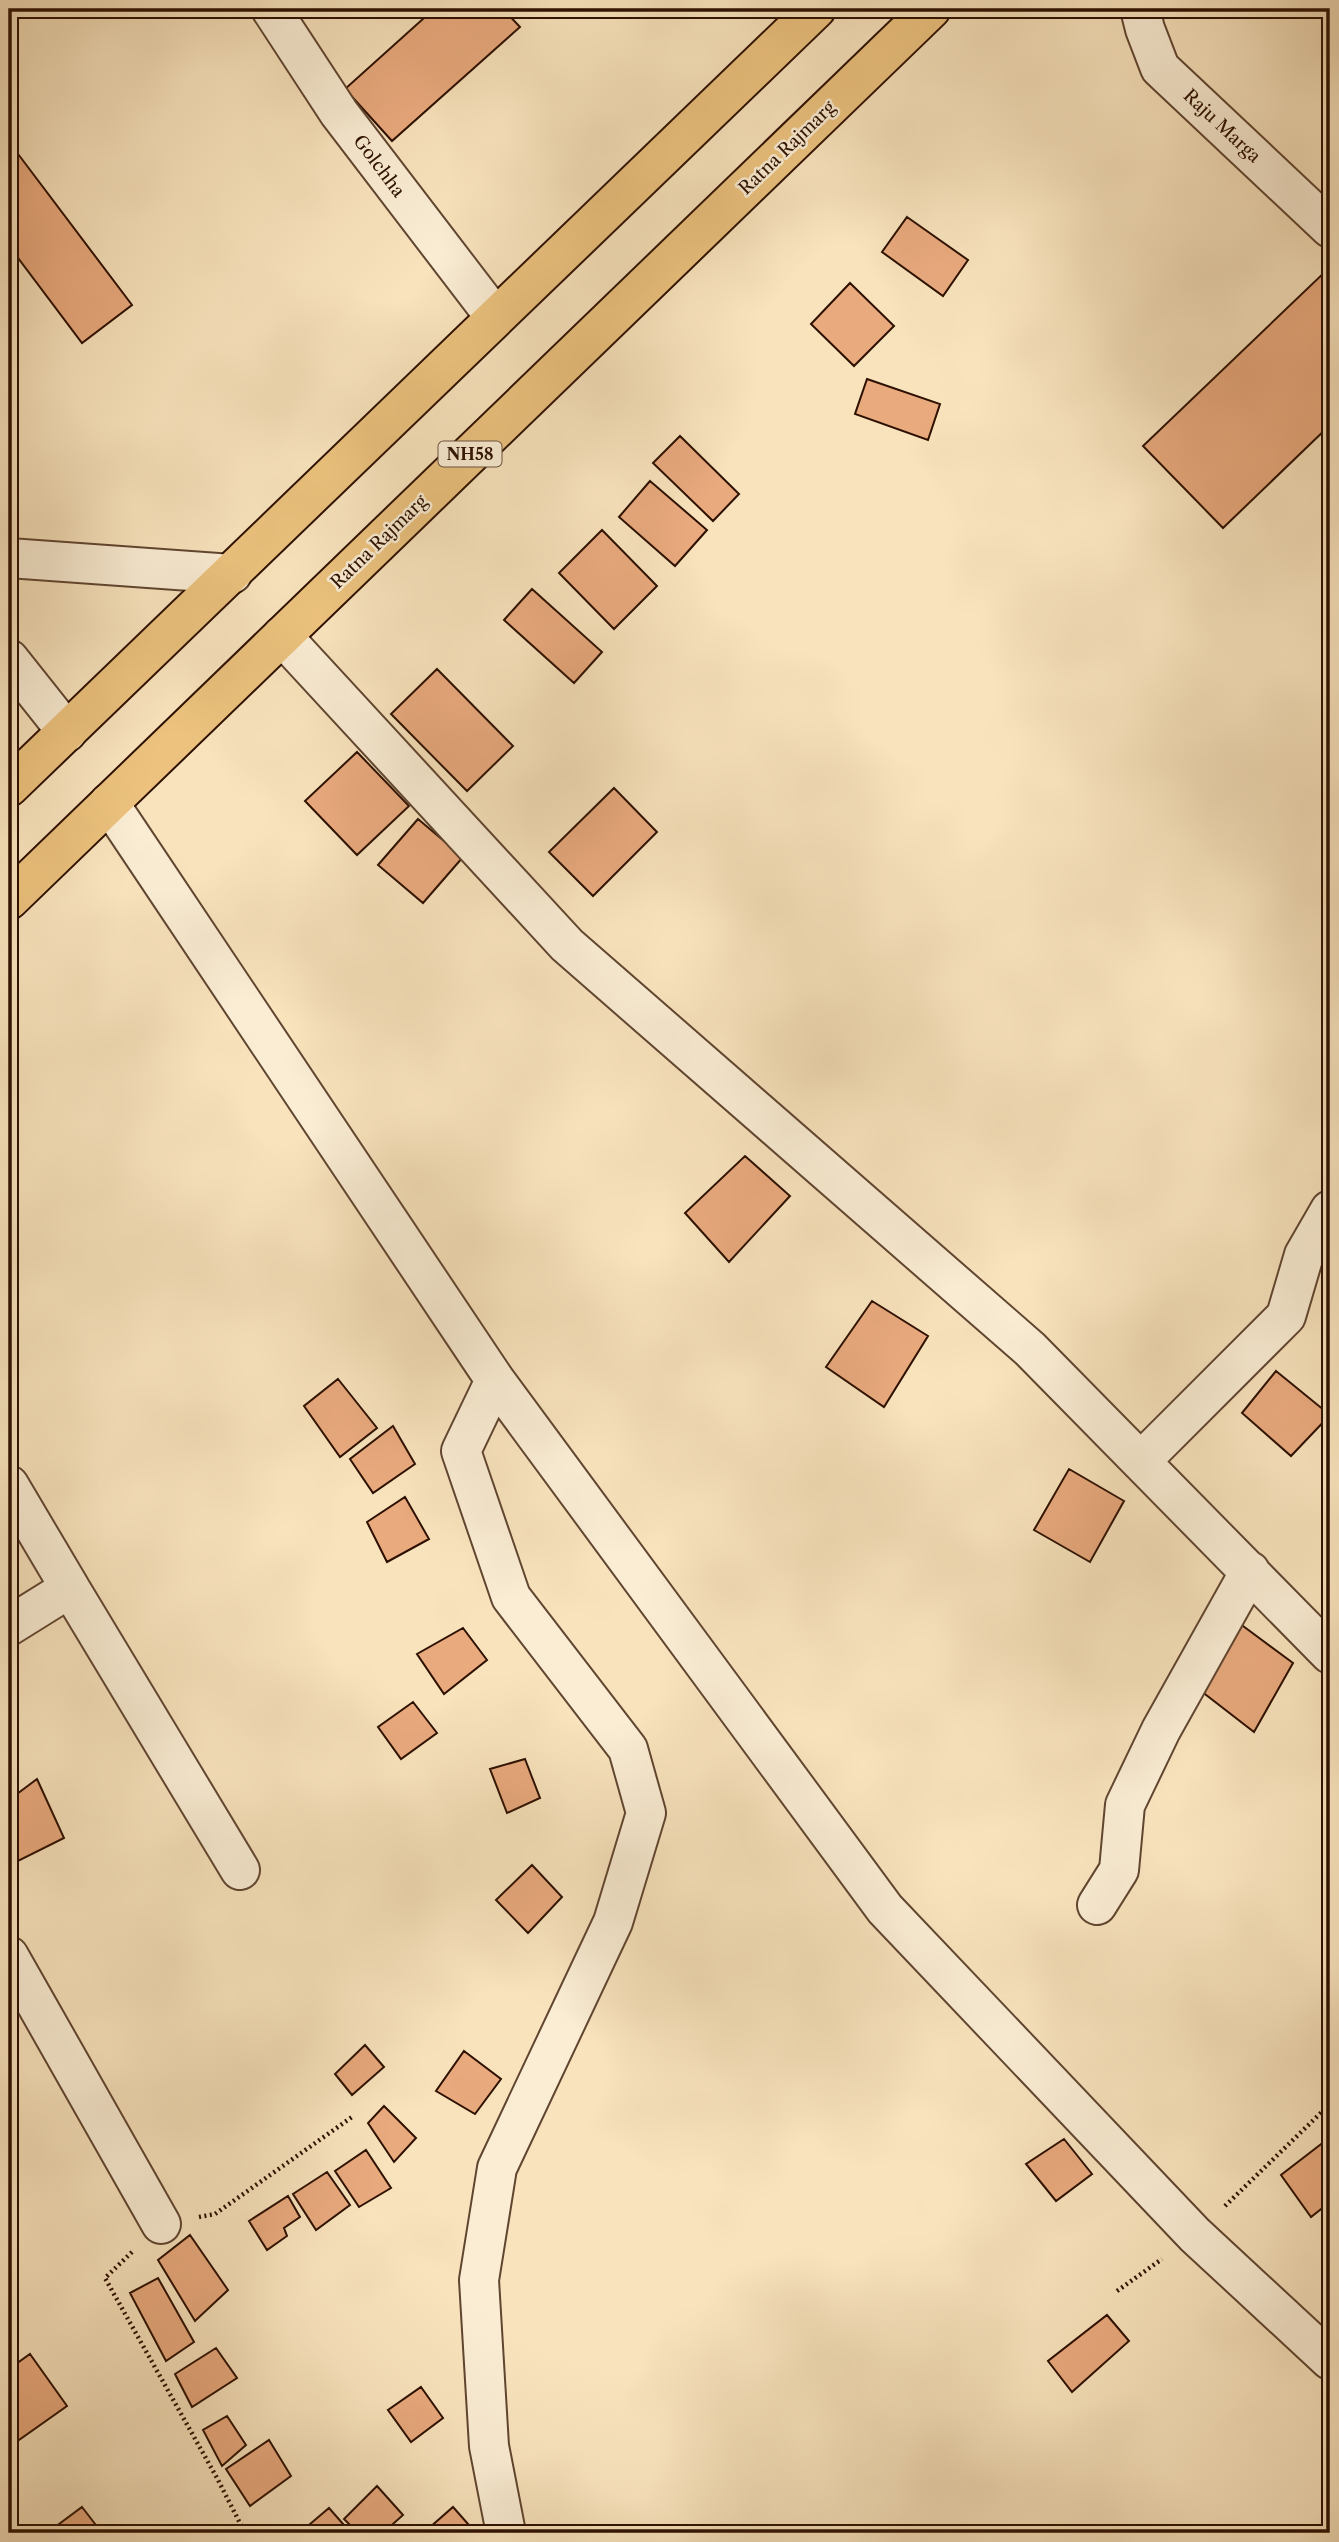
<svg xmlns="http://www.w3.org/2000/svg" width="1339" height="2542" font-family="'Libre Caslon Text',serif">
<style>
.building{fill:#e9aa7e;stroke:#2d1001;stroke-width:2}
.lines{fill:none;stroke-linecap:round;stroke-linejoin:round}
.minor-casing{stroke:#604530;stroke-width:42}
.highway-casing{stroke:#2d1001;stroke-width:42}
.path{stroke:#2d1001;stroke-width:4.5;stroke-dasharray:2 3.5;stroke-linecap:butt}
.minor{stroke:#faedd4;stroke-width:38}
.highway{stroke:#ecc27e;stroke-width:38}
.labels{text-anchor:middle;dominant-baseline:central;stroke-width:5;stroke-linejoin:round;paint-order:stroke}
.shield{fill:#faedd4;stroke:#6a5240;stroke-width:2}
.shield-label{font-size:16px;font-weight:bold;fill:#2d1001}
.street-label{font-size:18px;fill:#2d1001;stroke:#faedd4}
</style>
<rect width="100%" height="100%" fill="#f8e3bd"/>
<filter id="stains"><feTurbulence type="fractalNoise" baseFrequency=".00286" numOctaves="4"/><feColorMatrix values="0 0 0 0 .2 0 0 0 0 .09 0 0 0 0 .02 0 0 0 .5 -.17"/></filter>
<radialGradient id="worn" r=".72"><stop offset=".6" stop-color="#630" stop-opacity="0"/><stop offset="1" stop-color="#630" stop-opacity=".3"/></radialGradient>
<path class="building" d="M434 9H503L520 27 392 141 345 89Z
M9 142 132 305 82 343 9 246Z
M907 217 968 260 943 296 882 252Z
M1330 267V425L1223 528 1143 446Z
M850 283 894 326 854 366 811 324Z
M867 379 940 404 928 440 855 414Z
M680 436 739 494 713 521 653 463Z
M650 481 707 530 675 566 619 517Z
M602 530 657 586 614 629 559 573Z
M532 589 602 652 574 683 504 620Z
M437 669 513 746 467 791 391 714Z
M357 752 409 806 357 855 305 801Z
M614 788 657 832 593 896 549 852Z
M418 819 463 857 423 903 378 865Z
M745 1156 790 1196 729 1262 685 1213Z
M872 1301 928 1336 884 1407 826 1367Z
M1276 1371 1330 1415 1291 1456 1242 1413Z
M338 1379 377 1428 340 1457 304 1406Z
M393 1426 415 1464 373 1493 350 1459Z
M1069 1469 1124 1501 1090 1562 1034 1530Z
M405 1497 429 1539 387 1562 367 1522Z
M1239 1623 1293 1663 1254 1732 1201 1691Z
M463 1628 487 1660 444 1694 417 1654Z
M413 1702 437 1733 401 1759 378 1727Z
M525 1759 540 1798 507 1813 490 1769Z
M37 1779 64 1838 12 1864 9 1858V1800Z
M532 1865 562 1897 528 1933 496 1900Z
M365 2045 384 2067 352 2095 335 2074Z
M464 2051 501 2079 475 2114 436 2091Z
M384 2106 416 2138 394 2162 368 2123Z
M1329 2138 1330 2202 1311 2217 1281 2175Z
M1064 2139 1092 2174 1056 2201 1026 2164Z
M366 2150 391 2188 359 2207 335 2171Z
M327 2172 350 2205 316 2230 293 2194Z
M288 2196 300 2217 284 2228 287 2236 267 2250 249 2221Z
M190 2235 228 2290 195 2321 158 2260Z
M158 2278 194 2342 166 2361 130 2293Z
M1107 2315 1129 2341 1072 2392 1048 2361Z
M216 2348 237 2378 192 2407 175 2374Z
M30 2354 67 2406 9 2447V2369Z
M421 2387 443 2418 411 2442 388 2410Z
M227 2416 246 2445 222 2466 203 2430Z
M269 2440 291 2476 250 2506 226 2469Z
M377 2486 403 2515 383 2533H358L344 2519Z
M82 2507 102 2533H47Z
M453 2507 476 2533H431L428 2529Z
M329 2508 351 2533H306L303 2530Z"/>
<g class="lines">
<g class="minor-casing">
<path id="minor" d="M271 9 339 113 495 317
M1140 9 1145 29 1160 68 1330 228
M9 558 232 574
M282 636 567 945 1030 1349 1330 1654
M9 659 67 732
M109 803 495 1380 885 1909 1195 2235 1330 2360
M495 1380 461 1451 511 1597 628 1749 646 1813 613 1922 497 2168 479 2280 489 2446 506 2533
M1141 1461 1286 1316 1304 1255 1330 1210
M9 1485 70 1588 9 1626
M70 1588 240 1870
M1097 1905 1119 1870 1125 1805 1161 1730 1250 1571
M9 1956 161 2224"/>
</g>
<g class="highway-casing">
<path id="highway" d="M9 787 816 9
M9 900 931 9"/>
</g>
<path class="path" d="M1225 2206 1330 2104
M199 2217 215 2214 352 2117
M132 2252 105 2278 217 2478 245 2533
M1117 2291 1162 2259"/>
<use href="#minor" class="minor"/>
<use href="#highway" class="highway"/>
</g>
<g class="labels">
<rect class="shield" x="438.5" y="441.5" width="63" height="25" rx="5"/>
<g class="shield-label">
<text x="470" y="454">NH58</text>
</g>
<g class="street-label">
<text transform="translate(1222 126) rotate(43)">Raju Marga</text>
<text transform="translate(787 148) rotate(-44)">Ratna Rajmarg</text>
<text transform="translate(379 166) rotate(53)">Golchha</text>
<text transform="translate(379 542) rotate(-44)">Ratna Rajmarg</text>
</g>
</g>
<rect width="1339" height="2542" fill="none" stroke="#f8e3bd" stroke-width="35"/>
<rect x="10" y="10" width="1318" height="2521" fill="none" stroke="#2d1001" stroke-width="3.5"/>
<rect x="18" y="18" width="1304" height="2507" fill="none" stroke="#2d1001" stroke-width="2"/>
<rect width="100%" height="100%" filter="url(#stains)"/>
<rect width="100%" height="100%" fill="url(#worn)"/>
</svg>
